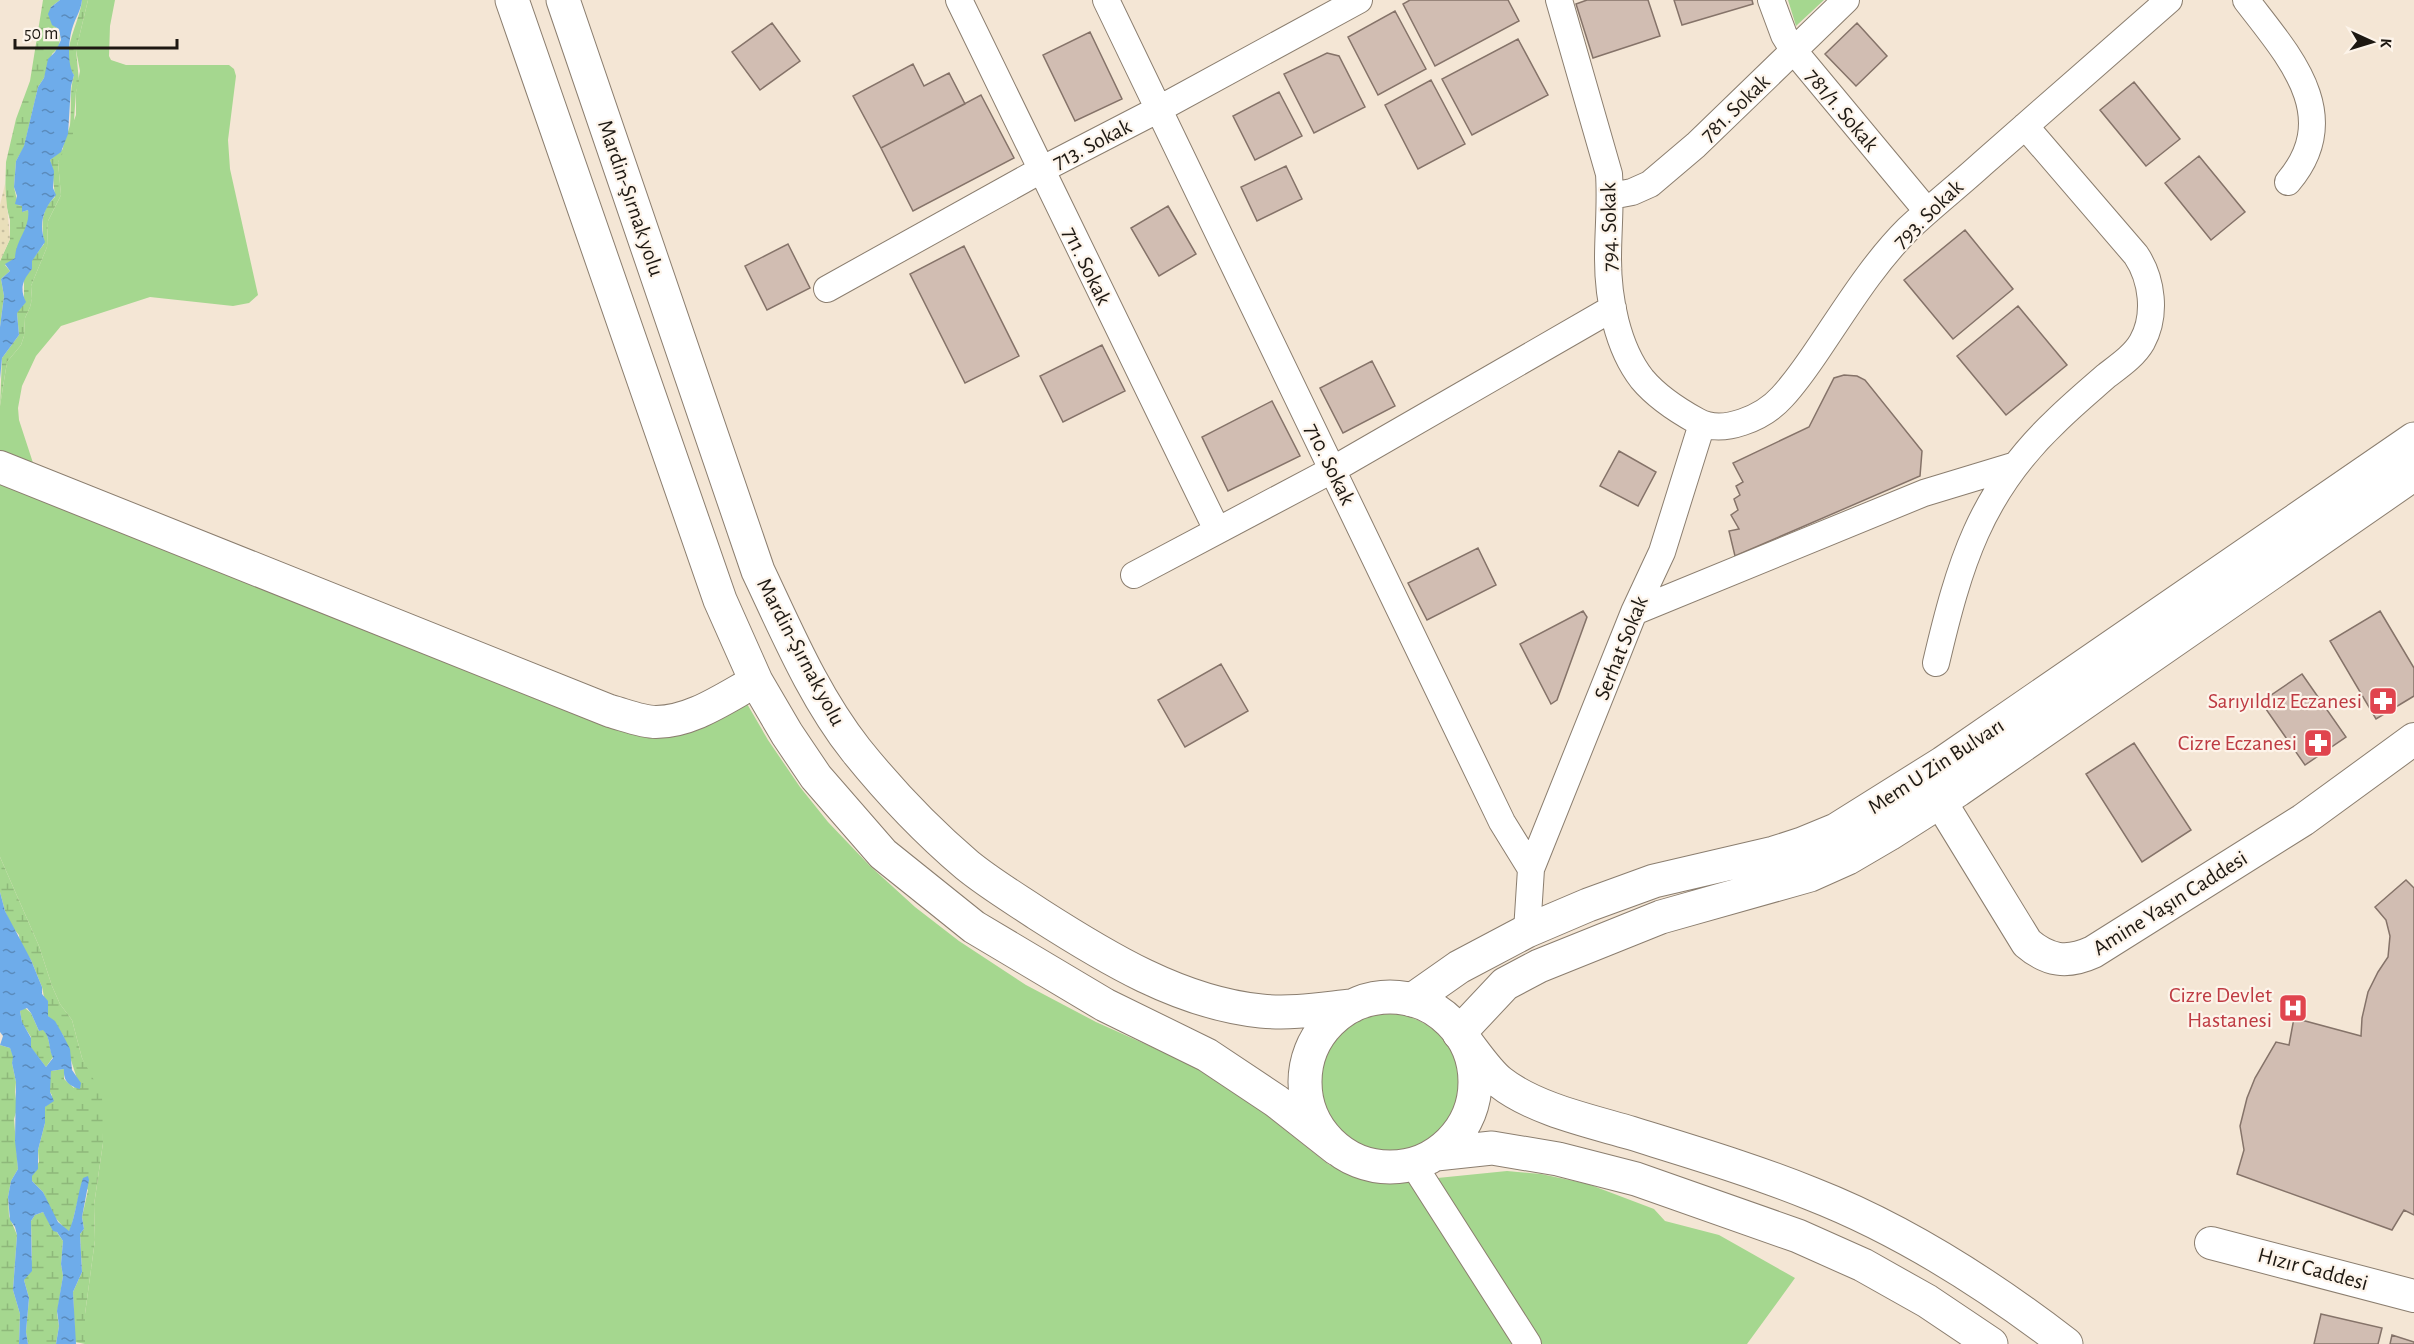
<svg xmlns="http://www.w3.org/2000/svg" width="2414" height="1344" font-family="'Alegreya Sans',sans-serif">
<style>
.green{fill:#a5d78f}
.wetland{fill:url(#wetland-marsh)}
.sand{fill:url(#sand-dots)}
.water{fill:url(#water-ripples);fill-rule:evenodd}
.building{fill:#d1bdb2;stroke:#857369;stroke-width:1.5}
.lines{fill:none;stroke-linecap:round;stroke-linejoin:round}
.minor-casing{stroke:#8b7e6f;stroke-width:28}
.tertiary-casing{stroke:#8b7e6f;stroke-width:34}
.primary-casing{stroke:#8b7e6f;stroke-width:35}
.trunk-casing{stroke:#8b7e6f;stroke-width:35}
.minor{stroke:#fff;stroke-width:26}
.tertiary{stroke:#fff;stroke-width:32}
.primary{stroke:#fff;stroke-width:33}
.trunk{stroke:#fff;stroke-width:33}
.labels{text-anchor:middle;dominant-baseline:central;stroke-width:4.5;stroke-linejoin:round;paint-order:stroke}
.street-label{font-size:22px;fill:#1d1812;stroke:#fdf4ea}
.health-label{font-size:22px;fill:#be3a42;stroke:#fdf4ea;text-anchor:end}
</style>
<defs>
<pattern id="wetland-marsh" width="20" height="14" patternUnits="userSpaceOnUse" patternTransform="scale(1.5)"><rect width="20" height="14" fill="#a5d78f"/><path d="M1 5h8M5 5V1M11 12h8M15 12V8" fill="none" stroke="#8eb87a"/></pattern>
<pattern id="sand-dots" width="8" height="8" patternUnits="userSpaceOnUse" patternTransform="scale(1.5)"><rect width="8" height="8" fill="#e9dfba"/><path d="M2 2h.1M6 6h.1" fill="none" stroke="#c7bf9f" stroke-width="1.8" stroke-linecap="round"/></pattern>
<pattern id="water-ripples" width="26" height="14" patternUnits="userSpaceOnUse" patternTransform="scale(1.5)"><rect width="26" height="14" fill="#6eacea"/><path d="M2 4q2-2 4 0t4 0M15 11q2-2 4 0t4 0" fill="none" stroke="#5a8bbc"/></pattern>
</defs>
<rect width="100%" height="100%" fill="#f4e6d5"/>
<path class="green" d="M88 0H115L110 26 109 56 111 60 126 65H229L234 69 236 76 228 140 230 169 258 295 249 303 233 306 150 297 61 326 36 356 22 386 18 408 19 420 34 466 654 722 739 690 768 740 800 787 828 822 870 866 915 907 959 941 1026 985 1096 1022 1192 1065 1231 1087 1328 1164 1351 1175 1388 1183 1507 1171 1541 1174 1588 1184 1654 1209 1665 1221 1719 1235 1795 1278 1747 1344H85V1314L95 1240 94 1205 103 1143 101 1122 102 1102 82 1058 72 1020 60 1004 52 986 39 946 0 857V406L7 362 21 345 24 336 25 318 30 307 32 299 31 286 47 247 48 221 61 195 58 162 76 115V92L80 71 76 50Z
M1788 0H1824L1796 26Z
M1318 1085a71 71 0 1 1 142 0a71 71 0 1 1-142 0Z"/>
<path class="wetland" d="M43 0H60L51 7V20C61 31 64 45 52 54L44 78 38 87 24 147 16 161 14 187 18 205 22 206V212L28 210 30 216 15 258 5 265 10 271 1 279 4 296 0 327V261L10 239V220L5 200 6 162 16 119 30 81Z
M82 0H88L76 50 79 81 76 92 73 134 58 162 61 195 48 221 47 247 31 286 32 299 30 307 25 318 24 336 21 345 7 362 0 406 2 358 19 335 17 313 24 297V277L32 269 31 261 44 244C42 225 40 210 55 197L52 167 50 160 63 149C63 141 68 134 70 125 72 108 69 92 74 75 58 54 80 23 82 0Z
M0 857 39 946 52 986 60 1004 72 1020 82 1058 102 1095 103 1143 94 1205 95 1240 85 1314V1344L75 1342 73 1292 82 1272 80 1234 84 1229 82 1217 88 1190 82 1183 71 1228 69 1231 66 1230 53 1215 43 1192 32 1181V1175L39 1162 38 1150 45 1123V1107L52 1095C46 1088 51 1079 51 1071L64 1069V1079L74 1088 77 1079 63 1035 48 1016 42 987 31 960 20 944 19 935 12 927 5 911 0 892Z
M25 1008 31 1013 39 1031 43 1029C51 1038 48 1047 53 1057L46 1067 31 1048V1037L22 1023 20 1011Z
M0 1045 10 1048 14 1057 12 1063 16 1082 15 1092 17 1109 14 1119 18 1169 11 1181 8 1197 9 1216 17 1235 13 1290 20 1314 19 1344H0Z
M43 1212 63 1241 61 1264 63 1276 57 1314 59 1326 56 1344H28L26 1332 29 1298 24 1280 32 1259 31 1221 35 1215Z"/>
<path class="sand" d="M5 184 10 239 0 261V205Z"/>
<path class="water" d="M60 0H82C81 10 76 17 73 26 68 40 67 65 74 75L71 86 68 134 61 152 50 160 54 171 53 188 56 195C44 208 38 223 45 242L32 261V269C23 280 19 288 26 302L17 313 19 335 2 358 0 379V327L4 296 1 279 10 271 5 264 15 258C15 241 31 227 28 210L22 212V206L15 204 17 196 14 187 16 161 24 146 38 87 44 78 48 59 55 52 61 40 59 29 52 25 48 14 51 7Z
M0 892 5 911 31 960 42 987V994L48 1001V1016L55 1021 63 1035 70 1049 72 1070 81 1083 80 1089C69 1086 63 1081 64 1069L51 1071 50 1092 54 1101 45 1107V1123L38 1150V1169L32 1176V1181L43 1192 58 1222 69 1231C75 1219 78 1192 83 1178L88 1176 89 1180 82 1217 84 1229 80 1234 82 1272 73 1292 76 1344H56L59 1326 57 1311 63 1276 61 1264 63 1241 57 1232 53 1231 43 1212 35 1215 31 1221 32 1271 24 1280 29 1298 26 1332 28 1344H19L20 1314 13 1290 17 1235 15 1227 10 1220 8 1197 11 1181 18 1169 15 1141 16 1082 12 1063 13 1057 10 1048 0 1045 3 1036 0 1032ZM27 1008 31 1013 39 1031 43 1030C51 1038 48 1048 53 1058L46 1067 31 1047V1038L22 1022 20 1011Z"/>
<path class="building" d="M1410 0H1508L1519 21 1435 66 1403 4Z
M1587 0H1648L1660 36 1593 58 1576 4Z
M1674 0H1752L1753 4 1682 25Z
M1395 11 1426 69 1378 95 1348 37Z
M772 23 800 61 760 90 732 52Z
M1857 23 1887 56 1856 86 1825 54Z
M1090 32 1122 99 1075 121 1043 55Z
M1518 39 1548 95 1472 135 1442 79Z
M1327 53 1339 56 1365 107 1314 133 1284 74Z
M913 64 924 86 949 73 965 104 881 148 853 96Z
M1431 80 1465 144 1418 169 1385 105Z
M2134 82 2180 139 2146 166 2100 110Z
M1279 92 1302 136 1255 160 1233 116Z
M981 95 1014 158 913 211 881 148Z
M2199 156 2245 212 2211 240 2165 183Z
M1286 166 1302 199 1257 221 1241 187Z
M1168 206 1196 254 1159 276 1131 228Z
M1965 230 2013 289 1953 339 1904 280Z
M788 244 810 288 767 310 745 266Z
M964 246 1019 356 965 383 910 274Z
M2018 306 2067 365 2006 415 1957 356Z
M1102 345 1125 391 1063 422 1040 376Z
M1372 361 1395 406 1343 433 1320 388Z
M1844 375 1857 376 1865 380 1922 451 1920 476 1735 556 1729 531 1739 529 1731 515 1738 510 1734 499 1740 495 1736 486 1743 482 1733 463 1809 427 1834 378Z
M1272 401 1300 456 1228 491 1202 437Z
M1619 451 1656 472 1638 506 1600 486Z
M1478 548 1496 585 1427 620 1408 583Z
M1583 611 1587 617 1557 700 1551 704 1520 644Z
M2380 611 2414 668V696L2376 719 2330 641Z
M1221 664 1248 711 1185 747 1158 700Z
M2302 674 2346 737 2305 765 2261 702Z
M2134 743 2191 830 2142 862 2086 774Z
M2406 880 2414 888V1215L2404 1210 2392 1230 2237 1174 2244 1150 2240 1126 2247 1098 2255 1078 2276 1042 2289 1045 2294 1018 2361 1036 2362 1018 2368 992 2378 972 2388 957 2390 936 2386 920 2375 907Z
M2321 1314 2382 1328 2378 1344H2314Z
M2392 1335 2414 1342V1344H2390Z"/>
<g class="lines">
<g class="minor-casing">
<path id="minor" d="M959 0 1217 530
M1106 0 1502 822 1531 869 1527 931
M1559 0 1609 174C1611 203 1608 230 1608 259 1608 298 1617 347 1642 379 1657 397 1677 410 1697 421 1723 436 1764 417 1782 397 1797 381 1809 363 1821 345 1848 305 1874 263 1908 229 1932 206 1958 186 1982 164 2044 109 2107 55 2169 0
M1771 0 1784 35 1794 51 1927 211
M2246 0C2288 55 2345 115 2288 182
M1611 196 1632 192 1650 184 1696 145 1846 0
M827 289 1041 170 1159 109 1359 0
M1134 575 1332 470 1613 308
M1634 612 1924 493 2013 466
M1936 663C1959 565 1980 493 2055 422 2071 406 2089 391 2106 376 2119 366 2134 356 2142 342 2157 315 2152 279 2136 255L2025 126
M1531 869 1634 612 1662 552 1702 424
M1413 1164 1528 1344"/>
</g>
<g class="tertiary-casing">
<path id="tertiary" d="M0 467 610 711C625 715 642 722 656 722 692 722 726 697 756 681
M1925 781 1940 801 2027 943C2048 961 2067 964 2093 952L2303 820 2414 739
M2211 1243 2414 1296"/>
</g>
<g class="primary-casing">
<path id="primary" d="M1412 1000 1459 967 1527 931 1588 905 1654 881 1774 853 1802 844 1836 830 1943 763 2414 439
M1459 1033 1505 984 1539 966 1661 917 1810 875 1848 858 1889 834 1958 790 2414 474"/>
</g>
<g class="trunk-casing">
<path id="trunk" d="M512 0 720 600 756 681 787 734 816 777 883 854 974 927 1105 1005 1207 1055 1276 1101 1337 1149
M563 0 758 571C787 632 814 697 856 750 889 791 927 831 967 865 989 883 1014 898 1038 914 1105 957 1180 1003 1261 1011 1292 1014 1322 1009 1352 1006
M1305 1082a85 85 0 1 1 170 0a85 85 0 1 1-170 0Z
M1459 1033C1471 1047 1486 1071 1500 1082 1534 1109 1590 1121 1631 1133 1692 1152 1753 1170 1812 1194 1904 1230 1988 1284 2066 1344
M1436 1154 1492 1148 1558 1159 1636 1179 1798 1236 1863 1265 1927 1301 1991 1344"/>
</g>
<use href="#minor" class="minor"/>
<use href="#tertiary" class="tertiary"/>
<use href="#primary" class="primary"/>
<use href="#trunk" class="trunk"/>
</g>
<defs>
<g id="pharmacy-square" transform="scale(1.5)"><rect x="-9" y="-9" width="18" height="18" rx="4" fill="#e0444e" stroke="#fdf4ea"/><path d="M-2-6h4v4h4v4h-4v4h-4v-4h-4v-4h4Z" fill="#fff"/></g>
<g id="hospital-square" transform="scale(1.5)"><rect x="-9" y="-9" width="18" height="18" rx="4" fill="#e0444e" stroke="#fdf4ea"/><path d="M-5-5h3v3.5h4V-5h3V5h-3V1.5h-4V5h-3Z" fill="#fff"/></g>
</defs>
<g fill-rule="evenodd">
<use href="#pharmacy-square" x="2383" y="701"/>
<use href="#pharmacy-square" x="2318" y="743"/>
<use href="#hospital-square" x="2293" y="1008"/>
</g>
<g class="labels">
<g class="street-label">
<text transform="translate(1735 108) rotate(-44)">781. Sokak</text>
<text transform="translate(1842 110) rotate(50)">781/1. Sokak</text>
<text transform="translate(1092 144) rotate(-27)">713. Sokak</text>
<text transform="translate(631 198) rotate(71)">Mardin-Şırnak yolu</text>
<text transform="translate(1928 214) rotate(-44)">793. Sokak</text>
<text transform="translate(1609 227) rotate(-91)">794. Sokak</text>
<text transform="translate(1087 266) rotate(64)">711. Sokak</text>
<text transform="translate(1330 464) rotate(64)">710. Sokak</text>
<text transform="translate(1621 648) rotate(-68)">Serhat Sokak</text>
<text transform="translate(801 652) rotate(62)">Mardin-Şırnak yolu</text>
<text transform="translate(1936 766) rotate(-33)">Mem U Zin Bulvarı</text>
<text transform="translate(2170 903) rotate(-32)">Amine Yaşın Caddesi</text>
<text transform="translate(2313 1269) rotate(15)">Hızır Caddesi</text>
</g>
<g class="health-label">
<text x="2362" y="701">Sarıyıldız Eczanesi</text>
<text x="2297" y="743">Cizre Eczanesi</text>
<text x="2272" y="995">Cizre Devlet<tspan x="2272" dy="25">Hastanesi</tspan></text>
</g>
</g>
<g transform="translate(2372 42) rotate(94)" stroke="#fdf4ea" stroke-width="4.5" paint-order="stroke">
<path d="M0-4.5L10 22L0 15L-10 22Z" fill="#1d1812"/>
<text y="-9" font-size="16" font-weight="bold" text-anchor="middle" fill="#1d1812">K</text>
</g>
<path d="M15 39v9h162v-9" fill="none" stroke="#1d1812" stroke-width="3"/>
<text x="24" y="39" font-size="18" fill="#1d1812" stroke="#fdf4ea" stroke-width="4.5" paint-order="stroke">50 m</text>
</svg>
